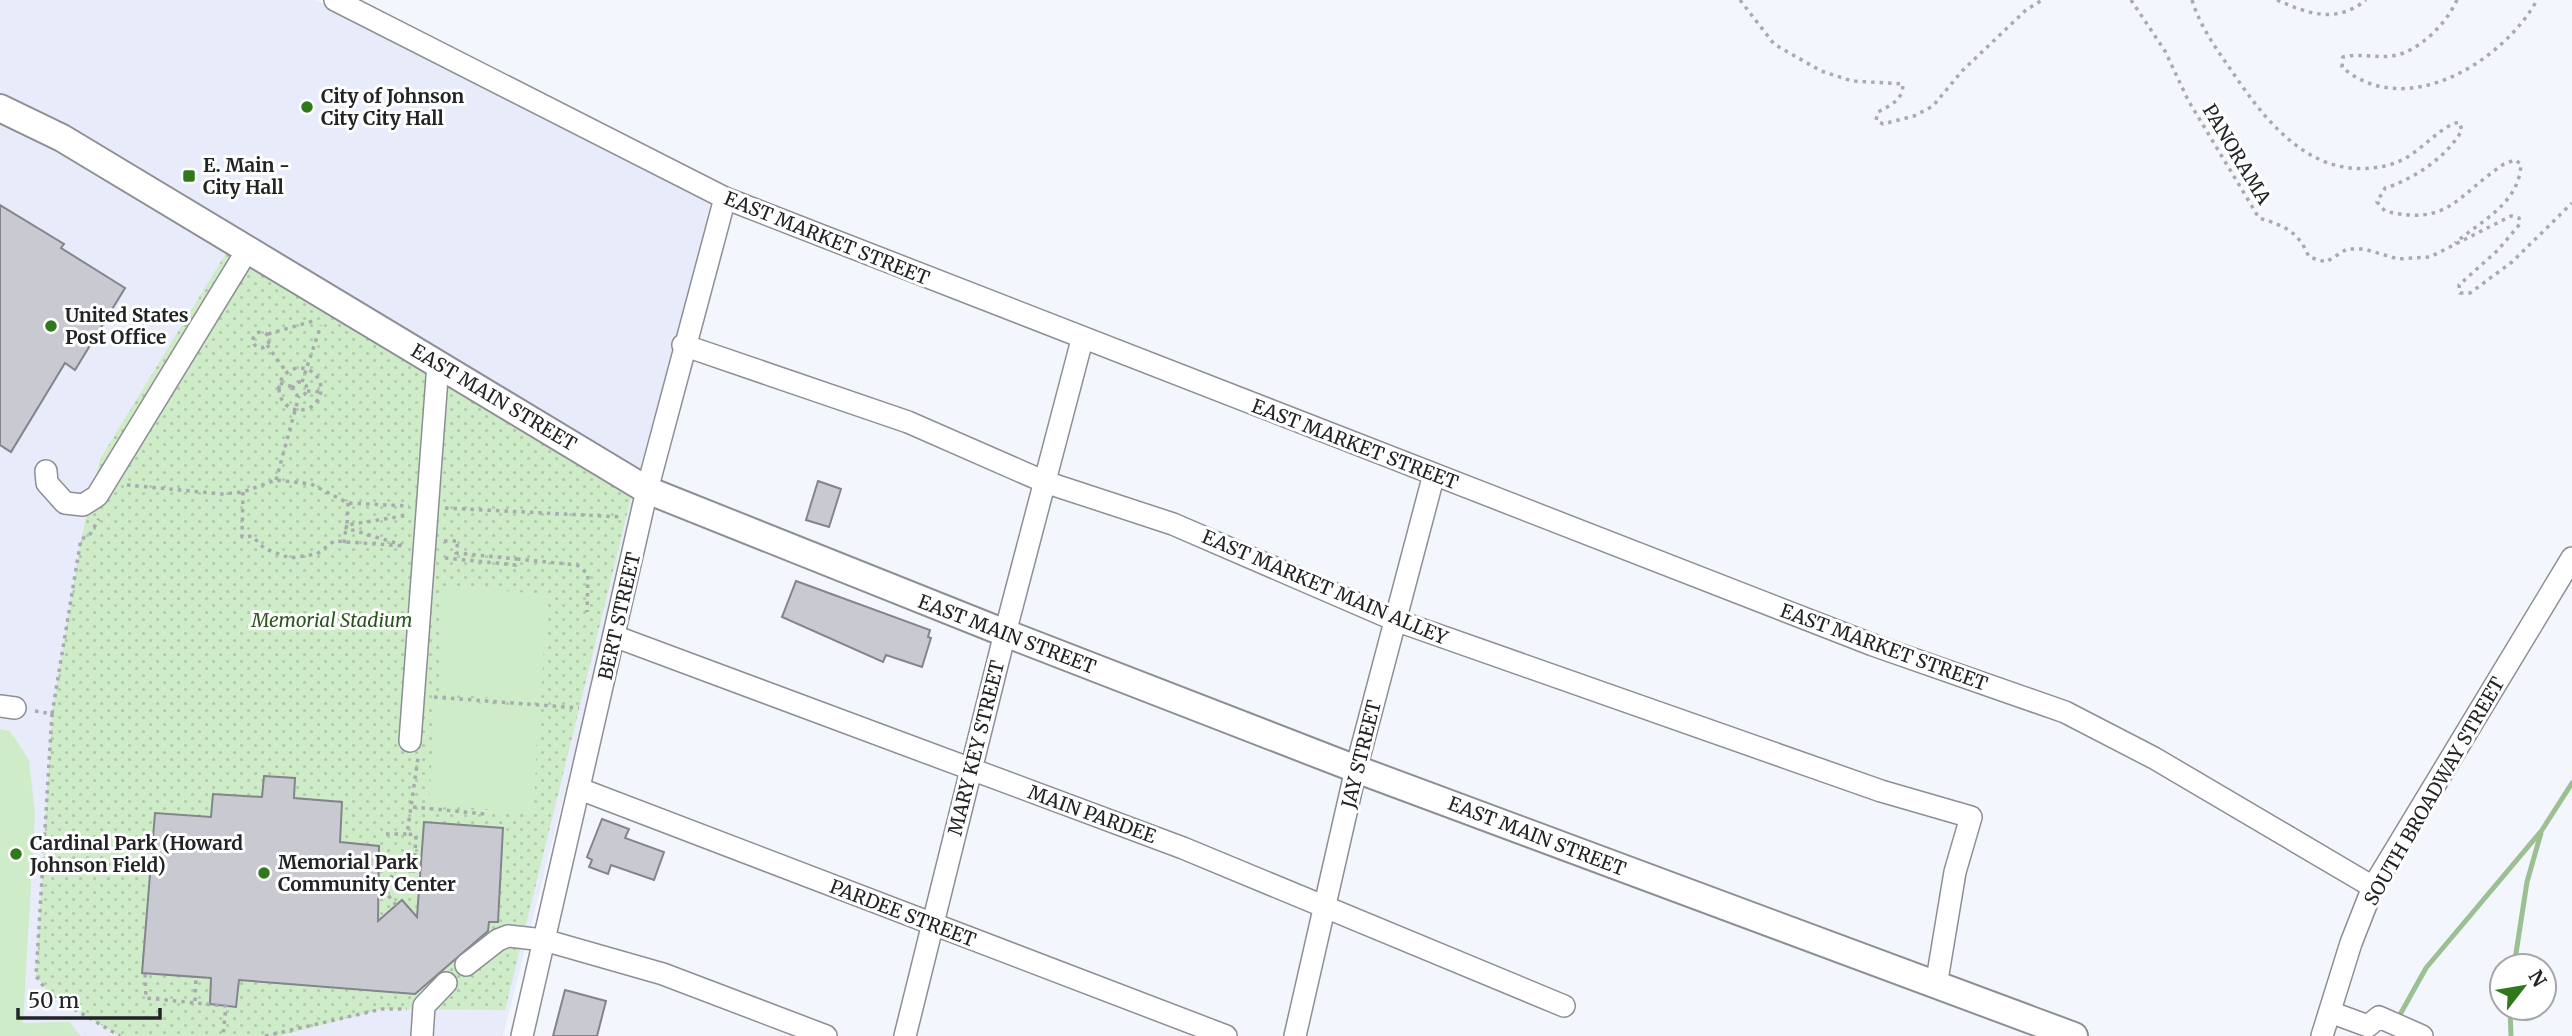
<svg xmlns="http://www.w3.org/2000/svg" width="2572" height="1036" font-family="Merriweather,serif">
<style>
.built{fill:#e8ebfa}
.park{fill:url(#park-dots)}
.garden{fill:#ceecc8}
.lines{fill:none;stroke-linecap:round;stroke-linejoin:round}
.stream{stroke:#9cc094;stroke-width:5}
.building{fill:#c9cad1;stroke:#83858b;stroke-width:2}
.minor-casing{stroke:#8d8f95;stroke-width:24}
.major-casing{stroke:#8d8f95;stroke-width:30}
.path{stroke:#a9aab0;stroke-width:3.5;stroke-dasharray:3.5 5;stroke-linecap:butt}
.minor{stroke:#fff;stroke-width:21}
.major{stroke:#fff;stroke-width:26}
.poi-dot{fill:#30781c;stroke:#fff;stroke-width:2.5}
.labels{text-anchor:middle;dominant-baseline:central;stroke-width:6;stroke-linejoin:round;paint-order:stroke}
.poi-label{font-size:19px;font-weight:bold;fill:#222325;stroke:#fff;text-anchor:start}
.street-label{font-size:19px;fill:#222325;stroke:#fff}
.park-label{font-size:19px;font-style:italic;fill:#28571d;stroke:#fff}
</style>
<defs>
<pattern id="park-dots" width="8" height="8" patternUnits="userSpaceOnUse" patternTransform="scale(1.75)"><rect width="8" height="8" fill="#ceecc8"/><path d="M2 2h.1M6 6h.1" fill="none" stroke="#b1caac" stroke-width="1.8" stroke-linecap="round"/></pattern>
</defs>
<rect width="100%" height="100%" fill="#f4f6fd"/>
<path class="built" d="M0 0H316L711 200 709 230 653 431 647 442 586 708 503 1036H0Z"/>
<path class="park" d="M228 250 632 494 505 1010 382 1009 279 1036H120L50 995 36 976 52 714 81 539 100 459Z"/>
<path class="garden" d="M442 587 547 594 541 700 439 694Z
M435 700 538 708 534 812 429 805Z
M0 729 10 731 29 760 35 814 23 1023 69 1022 81 1036H0Z"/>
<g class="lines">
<path class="stream" d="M2514 966 2527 882 2541 833
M2510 1008 2511 1036
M2397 1020 2426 968 2542 830 2572 783"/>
</g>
<path class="building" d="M0 205 64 244 61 248 125 288 75 370 65 363 11 452 0 445Z
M818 481 841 489 829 527 806 520Z
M796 581 930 630 928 637 931 638 922 667 886 655 883 662 782 617Z
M264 776 295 778 294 798 342 802 340 842 379 846 378 921 402 900 417 917 424 822 503 828 498 922H489L488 931 415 994 239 980 236 1007 210 1004 211 978 142 973 155 813 211 817 213 794 262 797Z
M602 819 629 829 625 838 664 852 654 880 611 865 608 874 589 867 592 860 587 857Z
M565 990 606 1001 597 1036H553Z"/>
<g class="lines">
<g class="minor-casing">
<path id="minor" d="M335 0 725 198 1873 645 2065 712 2154 758 2373 887
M683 345 908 422 1045 482 1173 524 1395 620 1881 791 1971 817 1955 872 1936 986
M46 471 47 483 65 503 83 505 97 496 248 249
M614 636 1183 848 1564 1006
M0 706 15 708
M410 741 438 364
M580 789 1226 1036
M466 965 498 940 508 936 544 940 663 974 826 1036
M2330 1012 2368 1026 2379 1017 2422 1036
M422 1036 424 1006 446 983
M522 1036 647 490 725 198
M905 1036 1005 633 1082 340
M1295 1036 1356 769 1434 474
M2322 1036 2351 943 2373 887 2572 558"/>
</g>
<g class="major-casing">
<path id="major" d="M0 108 62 138 647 490 1005 633 1356 769 2074 1036"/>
</g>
<path class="path" d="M1740 0 1774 44 1821 71 1852 81 1903 84C1903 100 1891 105 1878 112L1876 120 1883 124 1914 116 1933 106 1962 71 2026 10 2042 0
M2131 0 2165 51 2188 100 2259 218C2285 226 2298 231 2309 257L2326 262 2347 249H2364L2398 259 2430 257 2511 216 2519 218 2520 224 2498 250 2459 285 2460 293H2470L2512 262 2572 203
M2192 0C2200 26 2215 47 2231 70 2268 125 2316 186 2392 164 2419 156 2436 128 2459 122L2462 130C2447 157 2414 179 2385 188L2377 202 2385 211C2449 227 2457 195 2504 164L2515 160 2521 164C2519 204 2482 220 2455 243
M2277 0C2309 14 2336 24 2366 0
M2457 0C2446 24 2419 52 2392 56 2375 58 2360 53 2343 57L2342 67C2405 122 2503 62 2537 0
M253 340a8 8 0 1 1 16 0a8 8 0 1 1-16 0Z
M268 334 313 321
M267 345 287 373
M279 389a21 21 0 1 1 42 0a21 21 0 1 1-42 0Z
M293 389a7 7 0 1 1 14 0a7 7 0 1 1-14 0Z
M302 382 321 325
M280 383 293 387
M307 391 321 392
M276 480 299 396
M127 485 222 494 243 492 276 480 311 484 348 503 409 506
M243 492 242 537 252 536 265 549 290 558 317 554 334 541 404 546
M348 503 347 525 409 515
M445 508 623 517
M347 525 346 528 402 545
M444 541H458L456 553 517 559 516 565 445 558
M344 543 346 528
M517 559 577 565 588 574 587 612
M434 697 579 708
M35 711 52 714 36 976 50 995 120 1036
M52 714 81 539 89 536 99 519
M413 807 485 814
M386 834H407L418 758
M386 869H397
M396 905 383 889 397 869 414 871 416 835 407 834
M145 974 146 998 226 1006 223 1036
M195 1001 196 977
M265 1036 382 1009H407"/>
<use href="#minor" class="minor"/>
<use href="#major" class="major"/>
</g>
<g class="poi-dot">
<circle cx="307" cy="107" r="7"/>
<rect x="182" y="169" width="14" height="14" rx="3.5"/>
<circle cx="51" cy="326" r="7"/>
<circle cx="16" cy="854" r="7"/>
<circle cx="264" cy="873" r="7"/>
</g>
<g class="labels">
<g class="poi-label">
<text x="321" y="96">City of Johnson<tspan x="321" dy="22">City City Hall</tspan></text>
<text x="203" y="165">E. Main -<tspan x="203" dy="22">City Hall</tspan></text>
<text x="65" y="315">United States<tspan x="65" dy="22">Post Office</tspan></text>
<text x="30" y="843">Cardinal Park (Howard<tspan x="30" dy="22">Johnson Field)</tspan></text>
<text x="278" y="862">Memorial Park<tspan x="278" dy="22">Community Center</tspan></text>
</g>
<g class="street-label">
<text transform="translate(2237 154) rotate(59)">PANORAMA</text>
<text transform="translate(827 238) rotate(22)">EAST MARKET STREET</text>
<text transform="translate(494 397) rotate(31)">EAST MAIN STREET</text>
<text transform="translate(1355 444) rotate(21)">EAST MARKET STREET</text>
<text transform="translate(1325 587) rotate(23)">EAST MARKET MAIN ALLEY</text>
<text transform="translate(619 616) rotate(-77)">BERT STREET</text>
<text transform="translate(1007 634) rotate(21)">EAST MAIN STREET</text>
<text transform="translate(1884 647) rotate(20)">EAST MARKET STREET</text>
<text transform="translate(976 748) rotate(-76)">MARY KEY STREET</text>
<text transform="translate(1361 754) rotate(-76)">JAY STREET</text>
<text transform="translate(2434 791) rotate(-60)">SOUTH BROADWAY STREET</text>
<text transform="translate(1092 814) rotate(20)">MAIN PARDEE</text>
<text transform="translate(1537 836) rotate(21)">EAST MAIN STREET</text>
<text transform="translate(903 913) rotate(21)">PARDEE STREET</text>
</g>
<g class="park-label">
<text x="332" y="620">Memorial Stadium</text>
</g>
</g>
<g transform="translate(2523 987) rotate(59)"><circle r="33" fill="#ffffff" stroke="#a7a7a8" stroke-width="2"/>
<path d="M0-5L12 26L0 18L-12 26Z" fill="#30781c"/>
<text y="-10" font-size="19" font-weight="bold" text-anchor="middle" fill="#222325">N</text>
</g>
<path d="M18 1008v10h142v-10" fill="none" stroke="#222325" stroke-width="3.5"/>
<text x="28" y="1008" font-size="21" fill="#222325" stroke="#ffffff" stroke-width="5" paint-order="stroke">50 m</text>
</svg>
